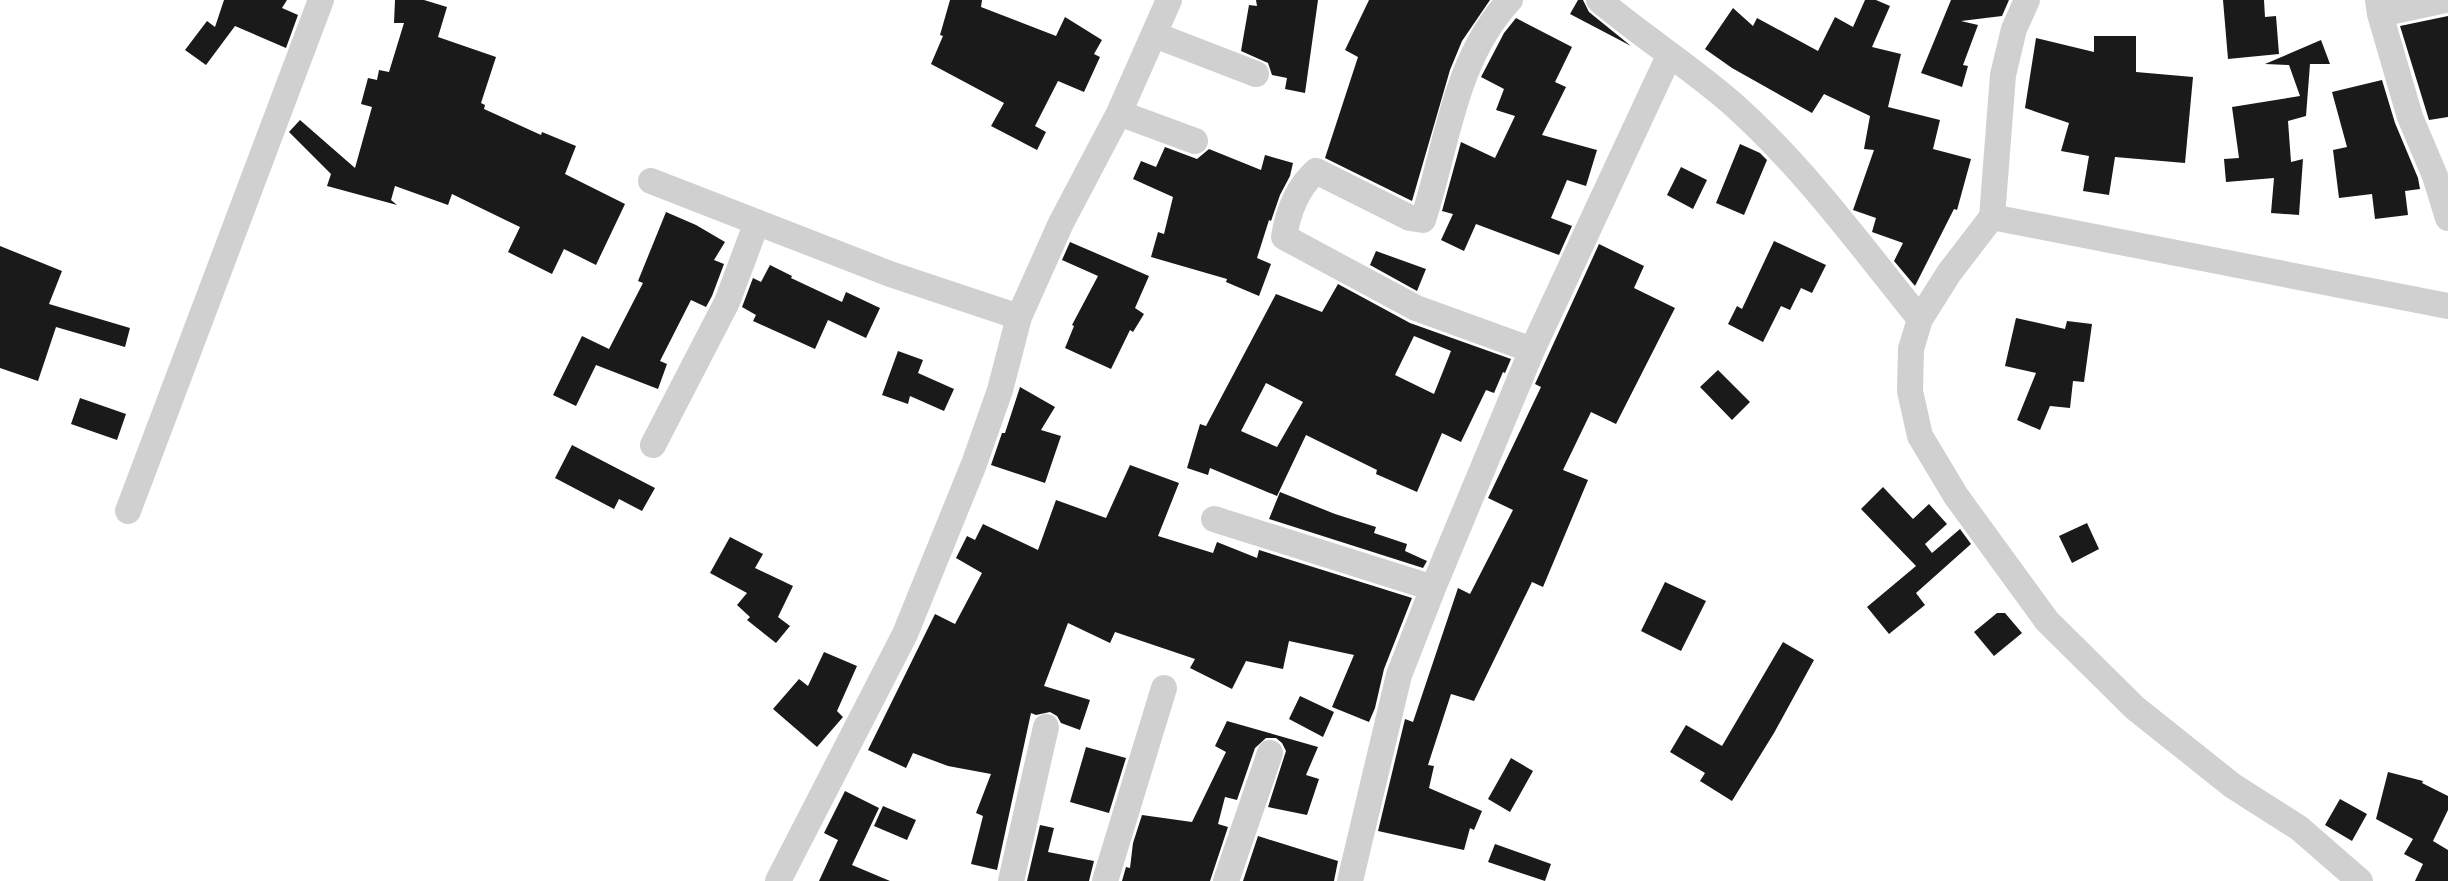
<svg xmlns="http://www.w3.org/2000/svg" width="2448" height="881" font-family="'PT Sans',sans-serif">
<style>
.building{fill:#1a1a1a;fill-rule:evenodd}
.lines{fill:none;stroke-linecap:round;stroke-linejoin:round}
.street{stroke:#d0d0d0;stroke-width:26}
</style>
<rect width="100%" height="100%" fill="#fff"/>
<path class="building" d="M224 0H287L282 8 298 15 286 48 235 26 206 65 185 50 207 21 215 27Z
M395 0H424L447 7 438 37 496 57 481 103 485 105 484 109 541 135 542 132 576 146 565 174 625 204 596 265 564 249 552 274 508 252 520 227 452 194 448 205 395 186 391 200 397 205 327 186 331 174 289 132 300 120 355 168 372 107 361 104 368 78 377 80 379 70 389 72 404 23H394Z
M950 0H982L981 7 1056 36 1065 17 1102 40 1094 54 1100 57 1084 92 1058 81 1035 126 1046 132 1037 150 991 126 1004 103 931 64 943 36 940 35Z
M1256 0H1318L1305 93 1285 89 1287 78 1272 75 1268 63 1241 51 1249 5 1257 6Z
M1369 0H1490L1462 41 1450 70 1412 201 1325 158 1358 57 1345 50Z
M1578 0H1583L1589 12 1631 46 1570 14Z
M1865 0H1876L1890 6 1872 47 1901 54 1888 107 1940 120 1933 149 1971 159 1957 210 1954 209 1915 286 1894 261 1903 243 1872 232 1876 218 1853 210 1874 150 1864 149 1870 116 1824 94 1812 113 1732 68 1705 49 1733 8 1753 26 1757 18 1818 51 1835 17 1853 27Z
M1951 0H2009L2002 16 1961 21 1978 25 1963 65 1968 66 1962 87 1921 73Z
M2223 0H2264L2265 17 2276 16 2279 54 2228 59Z
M2448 16V117L2429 120 2400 26Z
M1516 18 1572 47 1555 82 1566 87 1542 135 1597 150 1586 186 1567 180 1551 218 1572 226 1559 255 1476 224 1464 251 1441 240 1453 214 1442 211 1461 142 1495 158 1515 116 1496 110 1504 89 1481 77 1504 33Z
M2094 36H2136V72L2193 77 2185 163 2115 157 2109 195 2083 191 2089 156 2061 151 2069 123 2025 108 2036 38 2094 52Z
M2321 40 2330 64H2310L2306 116 2288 121 2291 162 2303 159 2299 215 2271 213 2274 178 2226 182 2224 159 2239 158 2232 107 2300 96 2289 65 2265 64Z
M2382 80 2395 123 2418 178 2420 189 2405 191 2408 215 2375 219 2372 194 2339 198 2333 150 2347 147 2332 92Z
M1740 144 1760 153 1767 160 1744 215 1716 203Z
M1165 147 1197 159 1209 149 1261 170 1265 155 1293 163 1290 176 1280 195 1271 221 1269 220 1257 258 1271 264 1259 296 1226 282 1227 279 1151 257 1158 232 1164 234 1173 197 1133 179 1141 161 1156 167Z
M1681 167 1707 180 1693 209 1667 195Z
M666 212 696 225 725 242 714 260 724 264 712 296 706 307 691 300 660 361 667 364 658 389 596 365 576 406 553 395 582 336 609 349 643 283 638 281Z
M1774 241 1826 265 1812 293 1801 288 1790 310 1781 306 1763 342 1728 324 1737 306 1742 309Z
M1070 242 1149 276 1135 308 1144 314 1133 332 1130 330 1111 369 1065 348 1074 326 1072 325 1098 276 1062 260Z
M1599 244 1644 266 1634 288 1675 308 1616 424 1591 412 1563 470 1588 480 1543 587 1532 582 1474 701 1451 694 1428 765 1434 766 1429 788 1482 811 1474 830 1470 828 1464 850 1378 831 1405 719 1413 722 1458 588 1470 594 1513 510 1488 498 1541 387 1535 384Z
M0 246 62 271 49 304 130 328 125 347 56 327 38 381 0 368Z
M1376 251 1426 269 1417 291 1370 265Z
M770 265 792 276 791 278 842 302 846 292 880 308 866 338 828 320 815 349 753 321 756 315 742 307 753 278 761 282Z
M1338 284 1410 323 1511 359 1505 373 1503 372 1494 393 1486 390 1461 442 1442 433 1417 492 1376 474 1377 470 1306 435 1277 496 1210 468 1208 475 1187 468 1200 424 1206 426 1276 294 1322 312ZM1414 336 1451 351 1434 394 1395 375ZM1266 383 1303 402 1277 447 1241 431Z
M2016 318 2065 329 2067 321 2092 324 2084 382 2073 381 2070 408 2050 406 2040 430 2017 420 2036 373 2005 366Z
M898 351 923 360 918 373 954 389 944 411 910 396 908 404 882 395Z
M1718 370 1750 402 1732 420 1700 387Z
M1020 387 1055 407 1041 430 1061 436 1045 483 991 465 1002 433H1005Z
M80 398 126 414 117 440 71 424Z
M572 445 655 488 642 511 619 499 614 509 555 478Z
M1130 465 1179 483 1158 536 1213 553 1217 542 1257 558 1259 550 1412 598 1384 669 1375 708 1369 722 1332 707 1354 655 1289 641 1283 669 1246 661 1232 689 1190 668 1195 659 1115 632 1110 643 1068 623 1044 686 1090 700 1080 730 1061 723 1057 716 1050 712 1036 715 1031 713 997 870 971 864 983 816 976 813 991 774 948 766 913 753 906 768 868 750 935 614 955 624 982 573 956 558 967 536 975 540 983 524 1038 550 1056 500 1106 518Z
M1883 487 1913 519 1929 504 1947 524 1925 544 1932 553 1960 529 1971 544 1916 593 1925 605 1889 634 1867 607 1916 566 1861 509Z
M1280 492 1335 514 1376 527 1374 533 1407 544 1405 551 1427 561 1423 568 1269 519Z
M2087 523 2099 549 2072 563 2059 536Z
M730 537 763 554 755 568 793 586 778 617 790 626 776 643 747 620 750 617 737 605 747 593 710 573Z
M1665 582 1706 601 1681 651 1641 631Z
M1997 613H2005L2022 633 1994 656 1974 632Z
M1783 642 1814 660 1774 733 1732 801 1700 781 1705 773 1670 752 1686 725 1722 746Z
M824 652 857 666 837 711 843 717 817 747 773 709 799 679 808 686Z
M1300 696 1334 712 1323 737 1289 719Z
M1227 721 1318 747 1306 775 1319 779 1307 815 1268 807 1286 751 1282 743 1276 738H1266L1255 748 1237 800 1225 797 1218 824 1228 827 1210 881H1122L1126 867 1130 868 1133 843 1142 815 1192 822 1226 752 1215 746Z
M1086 747 1126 758 1109 813 1070 802Z
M1511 758 1533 771 1510 812 1488 799Z
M2388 772 2423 781 2422 783 2448 796V810L2433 841 2448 850V881H2415L2423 864 2404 854 2413 839 2376 819Z
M845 791 879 808 852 865 890 881H819L838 840 824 833Z
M2340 799 2367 814 2352 841 2325 825Z
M883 806 916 820 907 840 874 826Z
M1040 825 1054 828 1048 852 1094 861 1089 881H1027Z
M1258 836 1338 861 1334 881H1243Z
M1495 844 1551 864 1545 881 1488 862Z"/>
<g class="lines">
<path class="street" d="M1510 0C1454 60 1447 146 1423 220L1410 218 1316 171C1297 188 1288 212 1284 237L1416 308 1532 350
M1599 0C1643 37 1692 68 1735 106 1805 169 1861 246 1920 319
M2027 0 2014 29 2003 75 1992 217 1949 273 1920 319 1911 349 1910 391 1920 436 1956 496 2047 621 2135 708 2233 786 2299 828 2360 881
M2378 0 2380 14 2446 0
M2380 14 2410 117 2435 176 2448 218
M1155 35 1256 74
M1119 113 1195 141
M651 181 890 274 1019 317
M1992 217 2448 306
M653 445 727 302 757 222
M128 511 321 0
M1214 519 1433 588
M778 881 905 634 974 464 1000 390 1019 317 1061 223 1119 113 1169 0
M1011 881 1046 727
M1105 881 1164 688
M1226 881 1270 753
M1350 881 1399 675 1433 588 1532 350 1669 56"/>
</g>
</svg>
